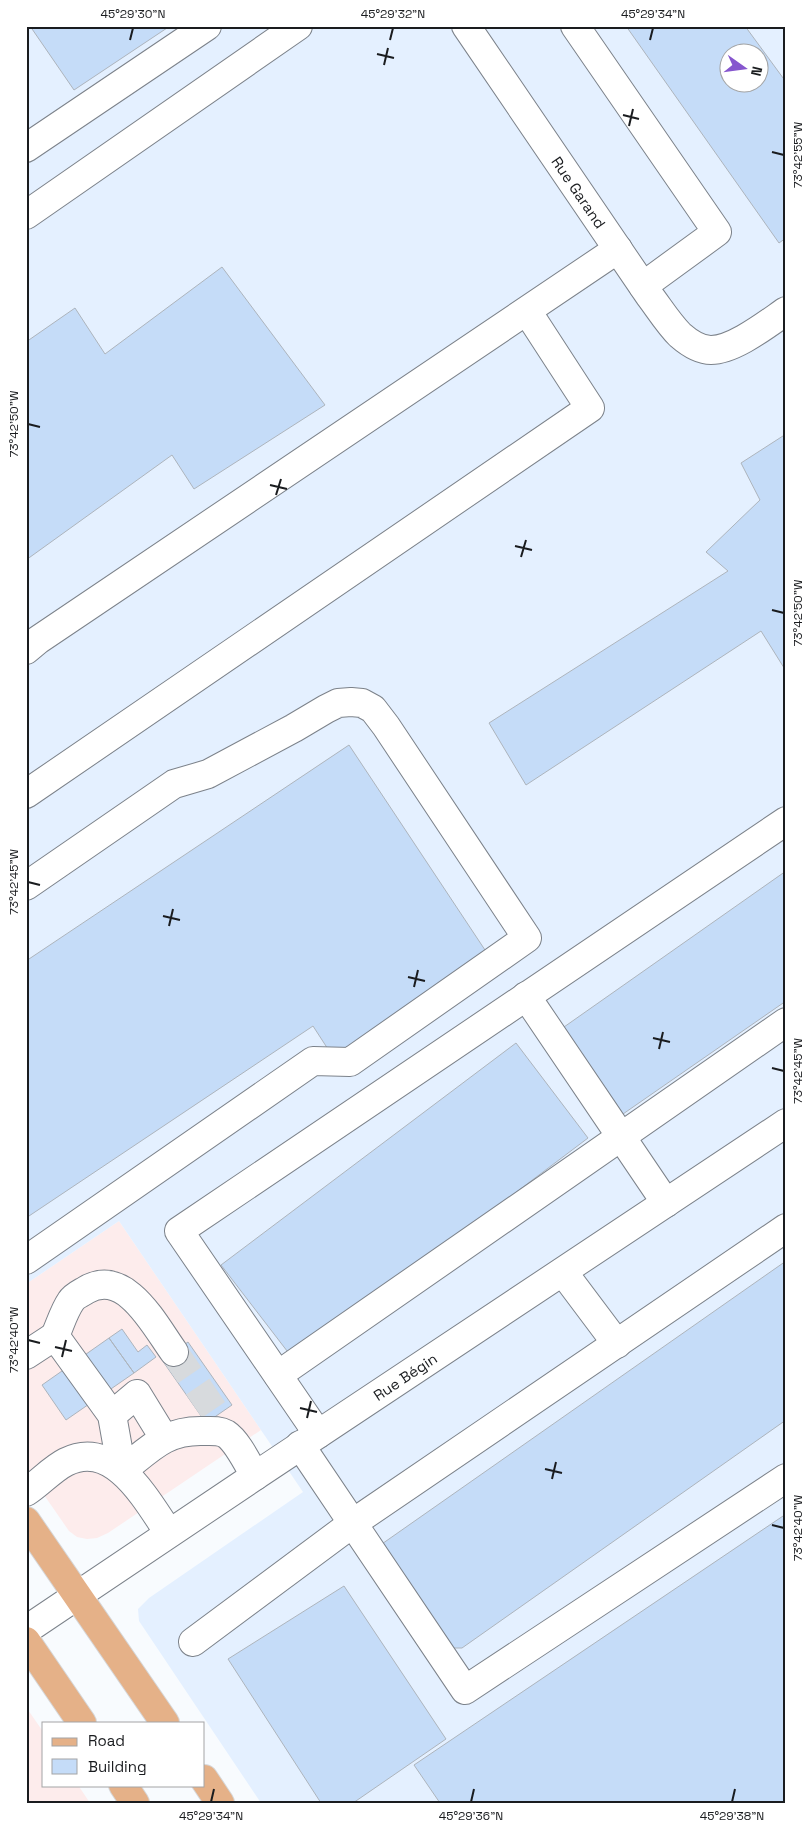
<svg xmlns="http://www.w3.org/2000/svg" width="812" height="1829" font-family="'Space Grotesk',sans-serif">
<style>
.commercial{fill:#fdecec}
.built{fill:#e4f0ff;fill-rule:evenodd}
.building{fill:#c5dcf8;stroke:#adb4bc;fill-rule:evenodd}
.lines{fill:none;stroke-linecap:round;stroke-linejoin:round}
.minor-tunnel{stroke:#d7dadd;stroke-width:28;stroke-dasharray:28 14;stroke-linecap:butt}
.minor-casing{stroke:#7c828a;stroke-width:30}
.major-casing{stroke:#d6d6d7;stroke-width:30}
.minor{stroke:#fff;stroke-width:28}
.major{stroke:#e5b188;stroke-width:28}
.ticks{fill:none;stroke:#1a1c1f;stroke-width:2}
.labels{text-anchor:middle;dominant-baseline:central;stroke-width:4;stroke-linejoin:round;paint-order:stroke}
.street-label{font-size:15px;fill:#1a1c1f;stroke:#fff}
.neatline{fill:none;stroke:#1a1c1f;stroke-width:2}
.ticks-label{font-size:12px;text-anchor:middle;fill:#1a1c1f}
</style>
<rect width="100%" height="100%" fill="#f8fbfe"/>
<path class="commercial" d="M119 1221 261 1430 108 1533 97 1538 87 1539 77 1537 69 1531 26 1469V1284Z
M26 1707 44 1733V1785H78L90 1803H26Z"/>
<path class="built" d="M26 26H786V1803H261L139 1621 138 1609 149 1598 303 1492 119 1221 26 1284ZM730 52H760V82H730Z"/>
<path class="building" d="M30 26H170L74 90Z
M626 26H745L786 82V238L779 243ZM730 52H760V82H730Z
M222 267 325 405 194 489 172 455 26 560V342L75 308 105 354Z
M786 434V671L761 631 526 785 489 723 728 571 706 552 760 500 741 463Z
M349 745 489 956 335 1060 313 1026 26 1218V961Z
M786 871V1001L623 1114 564 1027Z
M516 1043 588 1138 294 1360 221 1265Z
M786 1261V1420L462 1648H447L379 1546Z
M122 1329 138 1352 147 1345 156 1357 134 1373 109 1338Z
M109 1338 134 1373 66 1420 42 1385Z
M188 1342 232 1405 206 1423 162 1360Z
M786 1514V1803H440L414 1765Z
M344 1586 446 1739 353 1803H321L228 1659Z"/>
<g class="lines">
<path class="minor-tunnel" d="M174 1352 217 1415"/>
<g class="minor-casing">
<g id="minor">
<path id="s1" d="M466 26 649 295C659 308 668 323 680 335 688 342 700 350 711 350 734 350 767 324 786 311"/>
<path d="M575 26 717 232 643 286"/>
<path d="M26 148 207 26"/>
<path d="M26 215 298 26"/>
<path d="M26 650 38 640 618 249"/>
<path d="M26 794 590 408 527 311"/>
<path d="M26 886 174 784 208 774 294 728 326 709 338 703 351 702 362 703 373 709 386 726 527 938 350 1062 313 1061 26 1260"/>
<path d="M526 996 666 1203"/>
<path d="M563 1272 617 1344"/>
<path d="M55 1336C60 1325 64 1311 71 1301 74 1296 81 1293 86 1290 126 1267 155 1326 174 1352"/>
<path d="M26 1355 55 1336 112 1415 122 1471C150 1449 165 1430 203 1431 211 1431 219 1430 226 1434 237 1441 248 1464 255 1476"/>
<path d="M278 1375 786 1022"/>
<path d="M112 1415 137 1394 164 1438"/>
<path d="M318 1434 179 1231 786 821"/>
<path d="M300 1445 465 1690 786 1478"/>
<path d="M26 1492C40 1483 52 1469 66 1462 114 1438 147 1501 169 1533"/>
<path id="s2" d="M26 1630 255 1476 786 1123"/>
<path d="M193 1642 353 1523 786 1228"/>
</g>
</g>
<g class="major-casing">
<path id="major" d="M26 1521 165 1723
M26 1641 82 1723
M204 1779 220 1803
M123 1785 135 1803"/>
</g>
<use href="#minor" class="minor"/>
<use href="#major" class="major"/>
</g>
<path class="ticks" d="M130 40 133 28M390 40 393 28M650 40 653 28M377 54 394 58M384 65 388 48M623 115 639 119M629 126 633 109M772 152 784 155M28 424 40 427M270 485 287 489M276 495 281 479M515 546 532 550M521 557 526 540M772 610 784 613M28 882 40 885M163 916 180 920M169 926 173 909M408 977 425 981M414 987 418 970M653 1038 670 1042M659 1049 663 1032M772 1068 784 1071M28 1340 40 1343M55 1347 72 1351M62 1357 66 1340M300 1408 317 1412M307 1418 311 1401M545 1469 562 1473M552 1479 556 1462M772 1525 784 1528M211 1802 214 1789M471 1802 474 1789M732 1802 735 1789"/>
<g class="labels">
<g class="street-label">
<text stroke="none"><textPath href="#s1" startOffset="201">Rue Garand</textPath></text>
<text stroke="none"><textPath href="#s2" startOffset="456">Rue Bégin</textPath></text>
</g>
</g>
<rect width="812" height="1829" fill="none" stroke="#ffffff" stroke-width="55"/>
<rect x="42" y="1722" width="162" height="65" fill="#ffffff" stroke="#a3a4a5"/>
<rect x="52" y="1738" width="25" height="8" fill="#e5b188" stroke="#a3a4a5"/>
<text x="88" y="1746" font-size="15" fill="#1a1c1f">Road</text>
<rect x="52" y="1759" width="25" height="15" fill="#c5dcf8" stroke="#a3a4a5"/>
<text x="88" y="1772" font-size="15" fill="#1a1c1f">Building</text>
<g transform="translate(744 68) rotate(104)"><circle r="24" fill="#ffffff" stroke="#a3a4a5"/>
<path d="M0-4L9 19L0 12L-9 19Z" fill="#8656ce"/>
<text y="-8" font-size="14" font-weight="bold" text-anchor="middle" fill="#1a1c1f">N</text>
</g>
<rect x="28" y="28" width="756" height="1774" class="neatline"/>
<g class="ticks-label">
<text x="133" y="18">45°29'30"N</text>
<text x="393" y="18">45°29'32"N</text>
<text x="653" y="18">45°29'34"N</text>
<text transform="translate(798 155) rotate(-90)" y="4">73°42'55"W</text>
<text transform="translate(14 424) rotate(-90)" y="4">73°42'50"W</text>
<text transform="translate(798 613) rotate(-90)" y="4">73°42'50"W</text>
<text transform="translate(14 882) rotate(-90)" y="4">73°42'45"W</text>
<text transform="translate(798 1071) rotate(-90)" y="4">73°42'45"W</text>
<text transform="translate(14 1340) rotate(-90)" y="4">73°42'40"W</text>
<text transform="translate(798 1528) rotate(-90)" y="4">73°42'40"W</text>
<text x="211" y="1820">45°29'34"N</text>
<text x="471" y="1820">45°29'36"N</text>
<text x="732" y="1820">45°29'38"N</text>
</g>
</svg>
